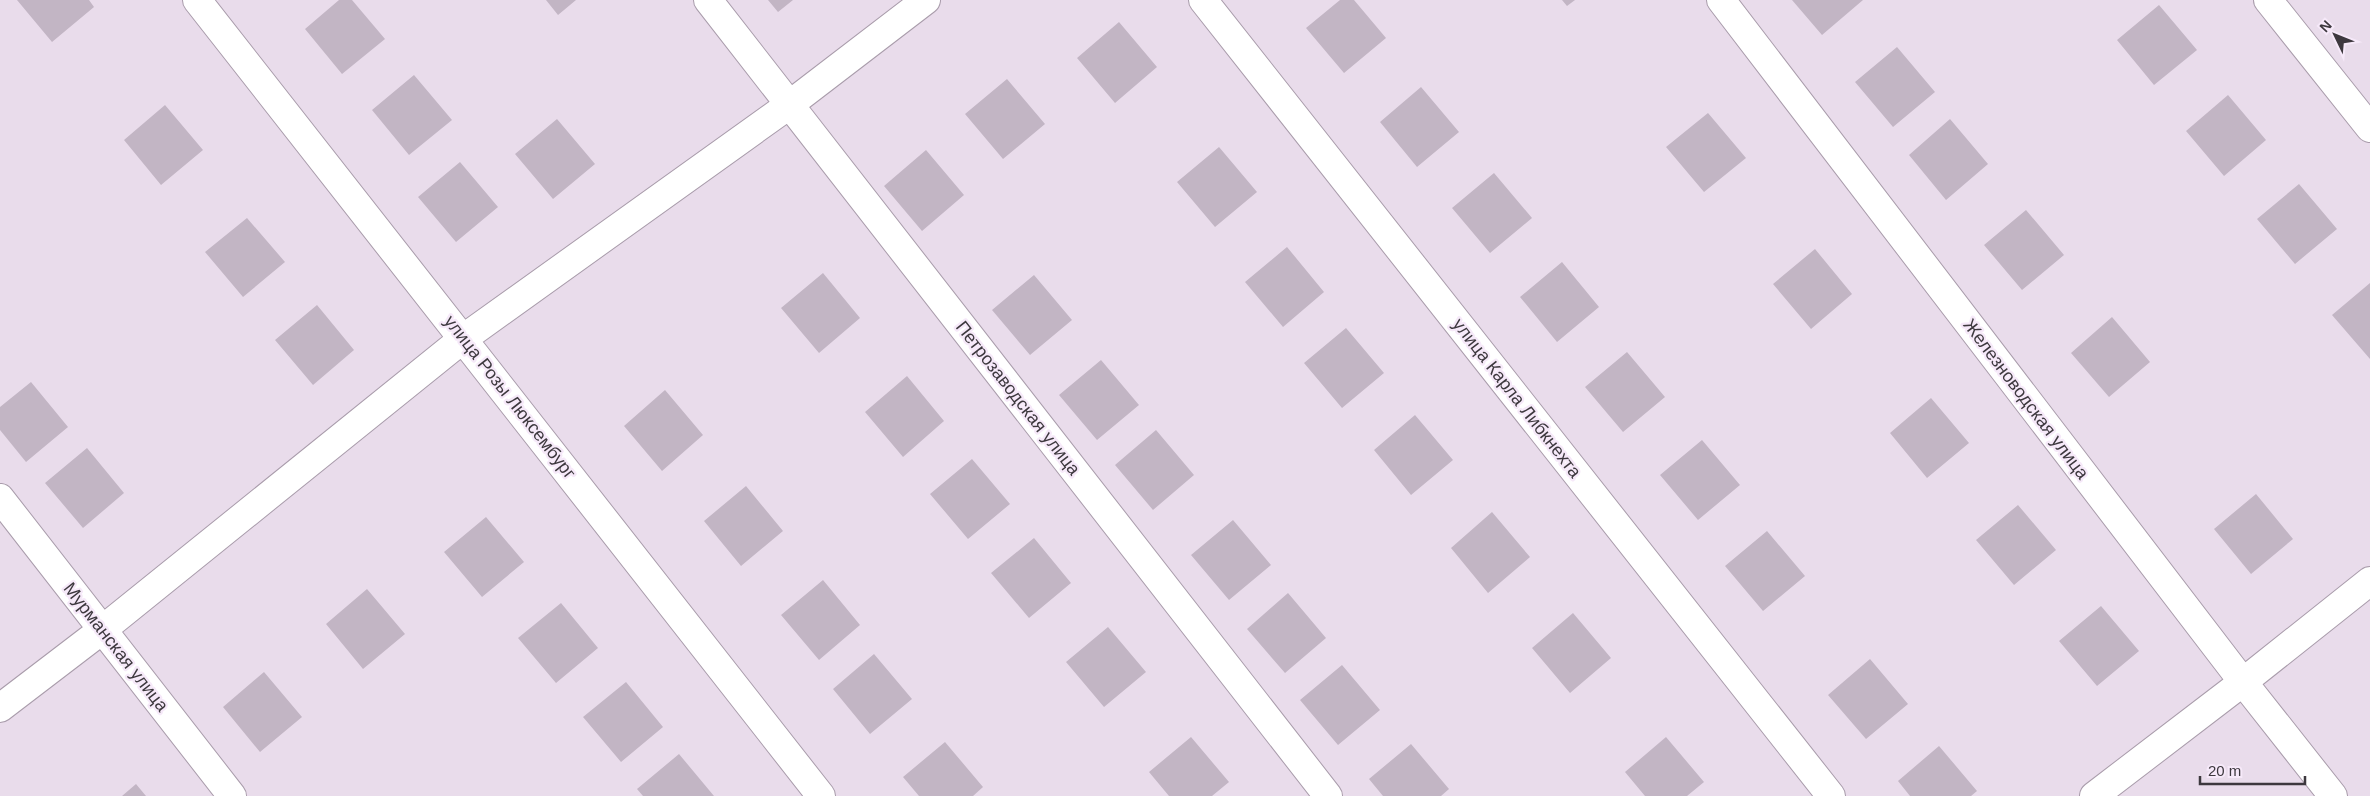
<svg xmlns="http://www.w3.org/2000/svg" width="2370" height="796" font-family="Helvetica,sans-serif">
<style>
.building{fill:#c2b5c4}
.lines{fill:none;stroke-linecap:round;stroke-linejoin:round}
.minor-casing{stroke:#a99cab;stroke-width:30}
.minor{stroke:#fff;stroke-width:28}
.labels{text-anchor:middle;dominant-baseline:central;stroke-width:4.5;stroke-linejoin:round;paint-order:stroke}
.street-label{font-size:18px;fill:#3d383e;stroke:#f6e9f9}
</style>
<rect width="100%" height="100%" fill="#e9dceb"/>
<path class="building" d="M17 0H89L94 7 52 42Z
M339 0H352L385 39 342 74 305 29Z
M546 0H576L558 15Z
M768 0H793L778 12Z
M1340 0H1354L1386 38 1344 73 1306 28Z
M1562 0H1575L1567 6Z
M1792 0H1863L1822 35Z
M2159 5 2197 50 2154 85 2117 40Z
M1119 22 1157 67 1115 103 1077 58Z
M1897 47 1935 92 1893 127 1855 82Z
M414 75 452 120 409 155 372 110Z
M1007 79 1045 124 1003 159 965 114Z
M1421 87 1459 132 1417 167 1380 122Z
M2228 95 2266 140 2224 176 2186 131Z
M165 105 203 150 161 185 124 140Z
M1708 113 1746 158 1704 192 1666 147Z
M557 119 595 164 553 199 515 154Z
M1950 119 1988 164 1946 200 1909 155Z
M1219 147 1257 192 1215 227 1177 182Z
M926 150 964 195 922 231 884 186Z
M460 162 498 207 456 242 418 197Z
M1494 173 1532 218 1490 253 1452 208Z
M2299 184 2337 229 2295 264 2257 219Z
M2026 210 2064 255 2022 290 1984 245Z
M247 218 285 262 243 297 205 252Z
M1287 247 1324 292 1283 327 1245 282Z
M1815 249 1852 294 1811 329 1773 284Z
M1562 262 1599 307 1557 342 1520 297Z
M823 273 860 318 819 353 781 308Z
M1034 275 1072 320 1030 355 992 310Z
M2370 283V359L2332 315Z
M317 305 354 350 313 385 275 340Z
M2112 317 2150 362 2109 397 2071 353Z
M1346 328 1384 373 1342 408 1304 363Z
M1627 352 1665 397 1623 432 1585 387Z
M1101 360 1139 405 1097 440 1059 395Z
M907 376 944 421 903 457 865 412Z
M31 382 68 427 26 462 0 430V407Z
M665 390 703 435 662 471 624 426Z
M1931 398 1969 443 1927 478 1890 433Z
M1415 415 1453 460 1411 495 1374 450Z
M1156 430 1194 475 1153 510 1115 465Z
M1702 440 1740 485 1698 520 1660 475Z
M87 448 124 493 83 528 45 483Z
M972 459 1010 504 968 539 930 494Z
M746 486 783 531 741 566 704 521Z
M2256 494 2293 539 2251 574 2214 529Z
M2018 505 2056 550 2014 585 1976 540Z
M1492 512 1530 557 1488 593 1451 548Z
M486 517 524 562 482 597 444 552Z
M1233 520 1271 565 1229 600 1191 555Z
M1767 531 1805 576 1763 611 1725 566Z
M1034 538 1071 583 1029 618 991 573Z
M823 580 860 625 819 660 781 615Z
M367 589 405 634 363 669 326 624Z
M1288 593 1326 638 1285 673 1247 629Z
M561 603 598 648 556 683 518 638Z
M2101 606 2139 651 2097 686 2059 641Z
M1573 613 1611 658 1570 693 1532 648Z
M1108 627 1146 672 1104 707 1066 662Z
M874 654 912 699 870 734 833 689Z
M1870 659 1908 704 1866 739 1828 695Z
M1342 665 1380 710 1338 745 1300 700Z
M264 672 302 717 260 752 223 707Z
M626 682 663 727 621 762 583 717Z
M1191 737 1229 782 1212 796H1169L1149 772Z
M1666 737 1704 782 1687 796H1645L1625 772Z
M945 742 983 787 973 796H919L903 777Z
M1411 744 1449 789 1441 796H1383L1369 779Z
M1939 746 1977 791 1971 796H1910L1898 781Z
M679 754 714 796H643L637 789Z
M136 784 146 796H122Z"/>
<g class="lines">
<g class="minor-casing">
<path id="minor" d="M197 0 821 796
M708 0 1328 796
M1203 0 1831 796
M1721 0 2243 682 2333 796
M2268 0 2370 128
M0 498 232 796
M0 708 102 630 464 338 789 105 926 0
M2094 796 2243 682 2370 581"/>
</g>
<use href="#minor" class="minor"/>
</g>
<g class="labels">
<g class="street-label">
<text transform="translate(510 397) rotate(52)">улица Розы Люксембург</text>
<text transform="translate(1018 398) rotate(52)">Петрозаводская улица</text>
<text transform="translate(1517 398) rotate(52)">улица Карла Либкнехта</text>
<text transform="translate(2026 399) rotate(53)">Железноводская улица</text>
<text transform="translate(116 647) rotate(52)">Мурманская улица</text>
</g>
</g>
<g transform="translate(2335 35) rotate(313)" stroke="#f6e9f9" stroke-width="4" paint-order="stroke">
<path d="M0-4L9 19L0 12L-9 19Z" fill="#3d383e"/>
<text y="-8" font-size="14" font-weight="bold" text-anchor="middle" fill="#3d383e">N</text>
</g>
<path d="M2200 776v8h105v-8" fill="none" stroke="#3d383e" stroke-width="2.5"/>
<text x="2208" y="776" font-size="15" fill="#3d383e" stroke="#f6e9f9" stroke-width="4" paint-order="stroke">20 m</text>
</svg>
